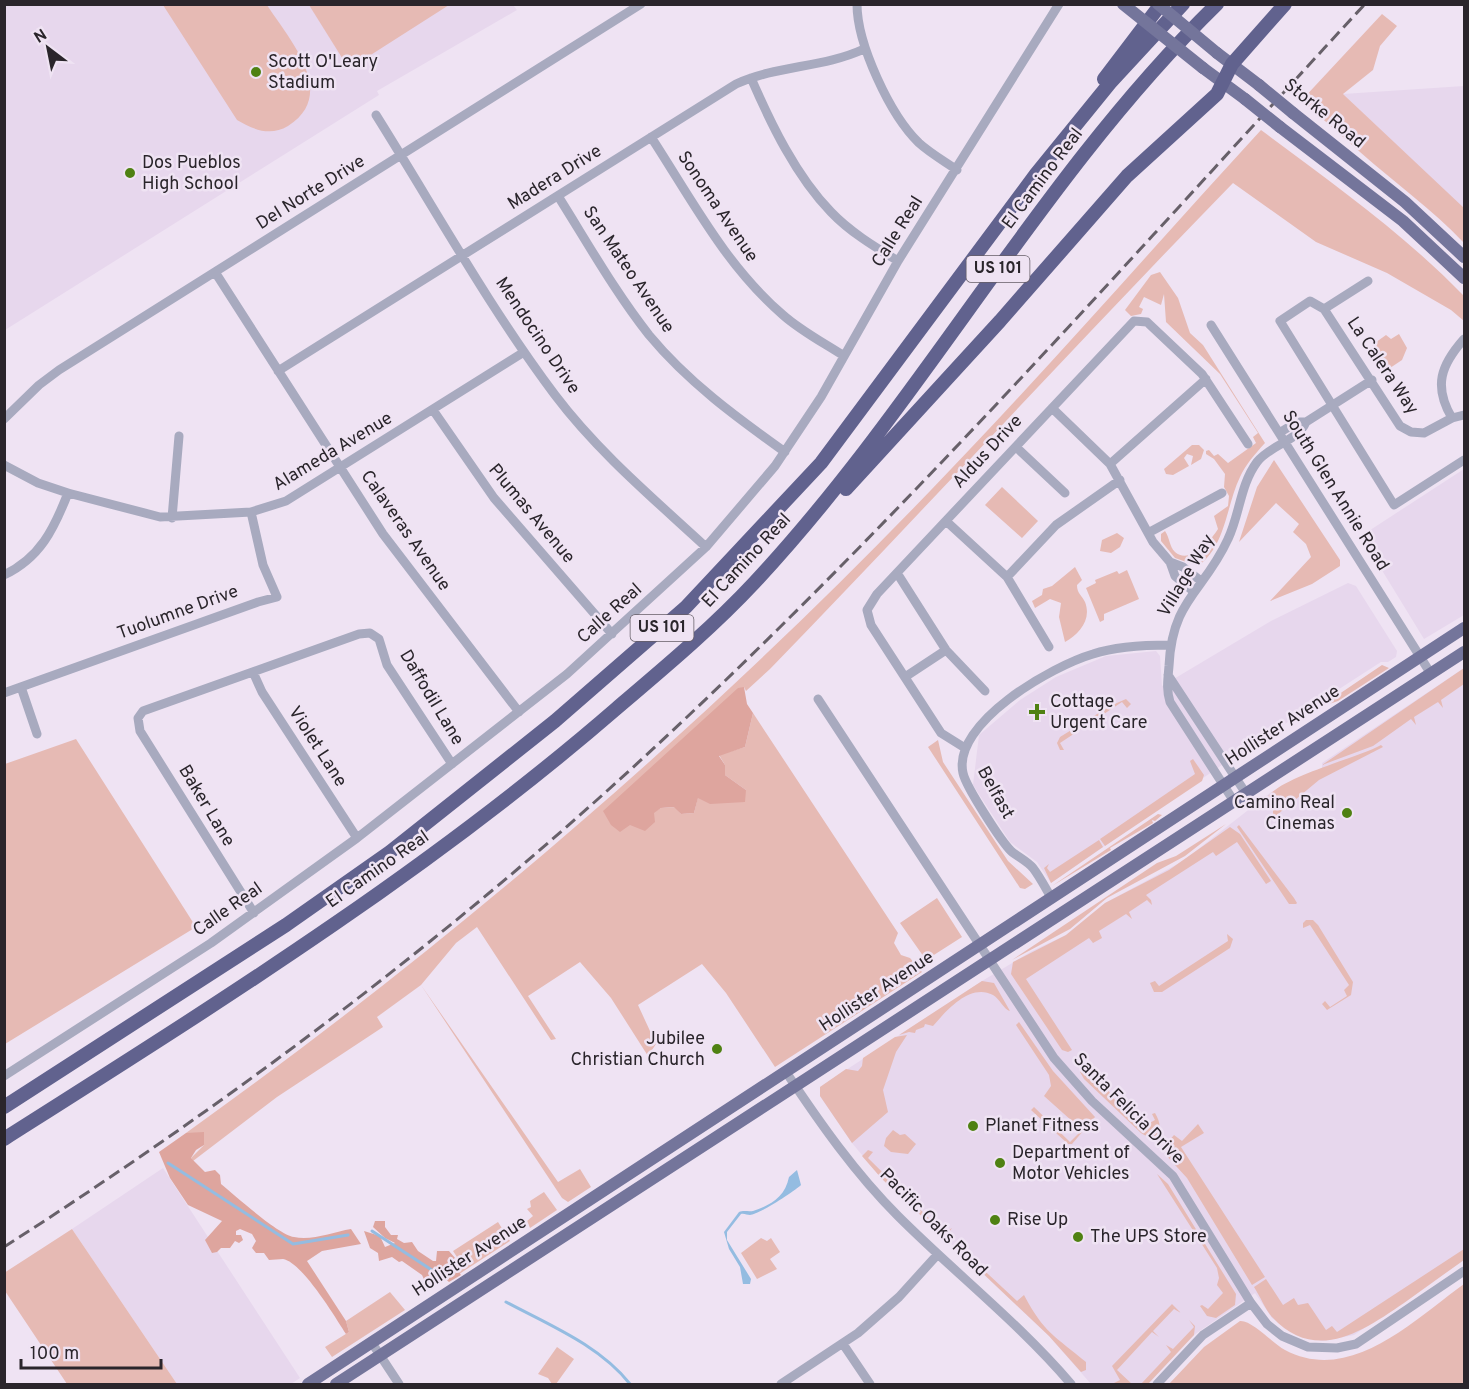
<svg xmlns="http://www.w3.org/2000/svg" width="1469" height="1389" font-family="Overpass,sans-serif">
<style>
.built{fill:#e7d7ed}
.green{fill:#e6bab4}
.forest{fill:#dea59e}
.water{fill:#94bce1}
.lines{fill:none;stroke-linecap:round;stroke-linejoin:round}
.stream{stroke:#94bce1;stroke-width:3}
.minor{stroke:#a8aabf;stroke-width:9}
.major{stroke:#74759b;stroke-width:12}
.highway{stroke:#61628e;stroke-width:14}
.rail{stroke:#676069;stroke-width:3;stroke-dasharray:12 6;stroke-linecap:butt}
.major-bridge{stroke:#74759b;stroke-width:12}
.poi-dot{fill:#4f8112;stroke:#efe3f3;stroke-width:2}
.labels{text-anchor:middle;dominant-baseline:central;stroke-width:5;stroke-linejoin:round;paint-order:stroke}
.shield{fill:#efe3f3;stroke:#655e67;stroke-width:1.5}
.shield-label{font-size:16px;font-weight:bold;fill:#2a252b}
.poi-label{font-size:18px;fill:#2a252b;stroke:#efe3f3;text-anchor:start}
.street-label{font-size:18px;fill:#2a252b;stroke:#efe3f3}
</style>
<rect width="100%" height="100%" fill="#efe3f3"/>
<path class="built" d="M5 5H513L517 10 377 91 379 95 5 330Z
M1464 86V206L1457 210 1438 185 1343 94Z
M1464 469V615L1424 639 1361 536Z
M1348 583 1356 586 1397 651 1396 657 1388 662H1381L1235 756 1051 883 1037 862 1010 842 973 785 979 735 1020 700 1056 677 1106 656 1156 651 1160 656 1162 686 1271 621Z
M1464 668V1260L1354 1335 1322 1341 1294 1333 1272 1318 1255 1293 1194 1335 1148 1384H1091L1049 1336 882 1179 852 1143 820 1096V1087L982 981 1032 951 1066 935 1105 903 1183 861 1270 793 1322 768V763Z
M163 1168 300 1378 291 1384H177L72 1229Z"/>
<path class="green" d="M163 5H267C289 39 339 94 288 126 270 137 252 129 237 120Z
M309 5H449L355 65 344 61Z
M1382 14 1397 26 1380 46 1373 70 1343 94 1464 208V243C1432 209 1395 183 1360 152 1340 135 1322 117 1301 101Z
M1261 130C1332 183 1403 233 1464 296V321L1451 310 1387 273 1316 242 1233 183C1077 343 926 508 770 669L746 691 744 687 630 825 661 808 675 807 681 814 694 813 698 797C717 808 728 800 746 790L725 775V765L719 755 745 747 753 713 898 933 894 943 901 955 910 958 922 972 775 1067 726 993 702 964 638 1005 656 1044 648 1056 611 998 580 962 528 996 556 1039 551 1040 477 927 456 943 421 985 558 1182 580 1169 591 1187 568 1202 562 1198 421 985 377 1017 383 1027 277 1097 193 1161 191 1158 204 1145 186 1133C453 942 703 727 931 490 1044 373 1151 250 1261 130Z
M1160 272 1178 298 1190 333 1203 345 1265 443C1255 454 1246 464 1240 477 1226 506 1226 546 1198 566L1175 558 1161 541V534L1165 531C1170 538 1169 546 1175 552 1190 565 1211 540 1218 529L1214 516 1228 506 1229 496 1224 487 1225 474 1214 459 1206 454V451L1209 450 1214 456 1218 454 1228 463 1256 443 1253 437 1258 433 1220 374 1166 322 1164 294 1161 305 1144 297 1139 307 1143 309 1141 314 1131 316 1125 310 1151 275Z
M1399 334 1407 348 1402 360 1390 368 1372 345 1386 335 1391 339Z
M1192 445H1199L1204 450 1201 459 1191 465 1193 456 1187 454 1184 458 1189 466 1173 475 1166 474 1164 469Z
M1274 460 1340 560V566L1312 584 1270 601 1311 557 1306 544 1293 532 1299 524 1276 503 1239 542 1257 487Z
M1002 487 1038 521 1022 538 985 505Z
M1117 533 1124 538 1120 547 1111 553 1100 551 1102 540Z
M1075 567 1082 580 1077 585C1077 594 1082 595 1085 602 1092 620 1079 634 1065 642L1059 617 1061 603 1050 599 1035 608 1032 601 1042 595 1043 589 1052 586Z
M1127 570 1139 599 1104 614V620L1100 622 1086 588 1096 583 1095 580 1117 571 1119 574Z
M1382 665 1389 668 1338 701 1320 707Z
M1464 668V684L1441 700 1443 708 1438 702 1414 717 1416 725 1411 719 1373 746 1322 765Z
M1126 699 1131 704 1127 708 1122 702 1060 743 1064 750H1060L1057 743 1060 737 1110 706Z
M76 739 196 927 5 1044V764Z
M938 740 943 762 1008 861 1033 884 1025 889 1020 888 928 747Z
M1381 745 1383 747 1319 780 1277 815 1273 816V810L1266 800C1275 778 1358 758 1381 745Z
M1193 759 1204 775 1202 781 1105 846 1100 839 1195 774 1190 761Z
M1158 814 1162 815 1155 821 1152 820 1153 823 1110 848 1111 850 1052 886Z
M1226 824 1185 856 1107 898 1070 929 1012 960 1157 863 1176 856Z
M1239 825 1294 898 1297 903 1296 904H1289L1237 827Z
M1230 827 1240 834 1271 881 1266 884 1237 842 1216 856 1213 852 1146 895 1151 900 1152 905 1147 900 1129 912 1132 919 1126 914 1099 931 1102 938 1093 943 1089 938 1026 979 1072 1050 1068 1052 1062 1050 1011 974 1013 962 1066 935 1105 903 1169 870Z
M1099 840 1103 847 1051 883 1044 868 1049 864 1047 868 1050 872Z
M937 898 962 937 926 960 900 923Z
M1306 920H1313L1318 925 1353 982 1351 995 1327 1010 1322 1004 1325 1001 1330 1007 1347 996 1344 990 1349 985 1310 925 1303 928V923Z
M1227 934 1233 939 1230 948 1162 992H1154L1150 983 1155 981 1159 986 1228 941Z
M982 981 994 983 1010 1011C1003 1009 1000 999 993 995 970 983 947 1010 933 1026L925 1024 924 1027 916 1030 915 1033 909 1032 899 1035Z
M1019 1022 1053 1071 1095 1117 1072 1144H1068L1031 1110 1034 1107 1070 1142 1082 1130 1044 1096 1051 1086 1049 1075 1016 1025Z
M907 1035 896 1052 883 1090 888 1112 852 1143 820 1096V1087L846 1069 858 1071 862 1066 863 1058 895 1037Z
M1082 1065 1095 1072 1091 1075 1098 1086 1104 1084 1114 1099 1144 1126 1155 1120 1152 1114 1155 1113C1166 1131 1156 1144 1141 1133L1084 1079 1080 1072Z
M1198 1124 1204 1133 1181 1147 1265 1277 1252 1285 1187 1178 1165 1154 1166 1144 1174 1135 1182 1141Z
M893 1130 900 1135 905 1134 916 1144 908 1154 891 1152 884 1146 886 1138Z
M868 1150 873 1152 868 1158 944 1233 952 1228 945 1238 882 1179 862 1156Z
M1157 1174 1168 1184 1236 1294 1235 1305 1216 1318 1207 1316 1200 1306 1202 1305 1208 1309 1223 1293 1217 1285 1219 1278 1217 1268Z
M544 1192 557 1210 530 1228 527 1221 533 1216 527 1209 531 1207 530 1201Z
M498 1222 510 1241 450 1280 449 1277 457 1257 453 1251Z
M72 1229 177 1384H67L5 1291 4 1273Z
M761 1238 767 1241 771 1238 780 1252 770 1259 777 1269 757 1279 741 1253Z
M961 1239 964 1241 959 1247 1017 1301 1024 1295C1044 1333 1055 1336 1086 1362V1370L1081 1372 1049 1336 955 1247Z
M1464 1249V1260C1444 1274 1424 1289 1404 1303 1363 1331 1316 1364 1272 1317 1266 1311 1260 1296 1254 1287L1266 1279 1283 1305 1294 1298 1298 1305 1308 1303 1326 1330 1332 1326 1337 1332Z
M1464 1284V1384H1169L1204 1347 1240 1321C1252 1320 1272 1343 1285 1350 1351 1385 1415 1319 1464 1284Z
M390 1292 405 1310 332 1357 325 1347 349 1332 346 1321Z
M1172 1304 1181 1313 1174 1309 1153 1331 1159 1337 1152 1332 1117 1370 1132 1384H1112L1120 1380 1112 1366Z
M1189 1320 1195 1326 1194 1335 1148 1384H1141L1171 1352 1166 1345 1173 1349 1194 1327Z
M557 1347 574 1359 556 1384H552L548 1378 538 1374Z"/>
<path class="forest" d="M744 687 747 704 753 713 745 747 719 756 725 765V775L746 790 745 802 710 804 698 798 694 813 681 814 674 807 661 808 654 813 655 822 645 831 630 825 620 832 611 825 603 811 738 688Z
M204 1132V1145L196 1150 191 1158 205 1172 215 1170 220 1175 221 1184C236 1196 277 1234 294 1237 312 1241 333 1232 351 1229L361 1244 322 1251 307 1261 346 1321 349 1332 346 1334C335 1317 302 1262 283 1259 279 1259 273 1260 269 1260L264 1253H256L252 1248 256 1241 252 1234 240 1229 236 1231V1235H241L243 1240 239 1243 235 1241 230 1248H221L217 1252 212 1253 205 1240 222 1221 188 1205 170 1178 159 1152 186 1133Z
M375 1221H385V1227L391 1235H398L397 1239 404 1243 412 1242 418 1251 433 1261H436L437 1251H449L455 1258 448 1263V1268H456L461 1275 449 1282 442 1276 437 1286H427L422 1275 402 1261 399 1262 392 1257 379 1261 378 1253 370 1248 364 1231 380 1236 385 1247 395 1243 385 1238 373 1227Z"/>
<path class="water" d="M797 1170 801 1185C795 1191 758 1215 750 1215 747 1215 744 1213 741 1214L727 1232V1240L751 1279 750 1284H743L740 1267 729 1249 724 1232 739 1212C744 1210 748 1212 753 1211 771 1205 785 1197 789 1177Z"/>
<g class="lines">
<path class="stream" d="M168 1163 293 1244 348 1235
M372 1231 444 1278
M506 1302C549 1325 599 1345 630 1384"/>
<path class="minor" d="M857 4C857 44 890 115 919 143 930 153 944 161 957 170
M751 78C771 124 796 176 831 212 850 232 875 247 898 261
M376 115C435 209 489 307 555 395 598 452 654 499 706 547
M651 137C692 200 726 266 783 315 801 331 824 343 844 356
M558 196C587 242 615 292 649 335 688 382 736 417 785 452
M215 272 383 534 519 712
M1324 309 1368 281
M1211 325 1431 674
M278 371 736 84C778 65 823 68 864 49
M1052 408 1110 464 1153 542 1170 562
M433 410 494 498 612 634
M1464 415 1452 418 1424 433 1411 432 1400 426 1324 309 1310 301 1280 321 1394 505 1464 460
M1452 418C1433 386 1441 365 1464 339
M4 419 39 385 59 370 641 4
M1306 422 1372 380
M1016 447 1065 493
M1110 464 1206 379
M4 465 38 483 68 493 160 517 251 512 286 501 524 352
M172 518 179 436
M946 521 1007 577 1049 647
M1148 533 1222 493
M897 573 946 650 985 691
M4 575C40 558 54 529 68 493
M1007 577 1056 525 1120 480
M1193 591 1175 576 1170 562 1183 567 1201 581
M253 672 262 692 357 838
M1168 675 1247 795
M905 677 946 650
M21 687 37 734
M4 693 258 602 277 597 263 565 251 512
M818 699 1054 1058 1092 1101 1173 1176 1251 1303 1267 1324 1282 1336 1308 1347 1337 1348 1356 1344 1464 1271
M965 748 941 733 871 625 867 610 877 594 1134 321 1147 322 1202 374 1248 444
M1235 803 1170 702C1166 689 1168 679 1169 666 1172 599 1204 592 1228 539 1240 514 1240 485 1257 462 1270 445 1298 441 1306 422H1297L1279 433
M1052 899C1046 889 1040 877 1033 868 1027 861 1018 857 1011 851 1001 841 966 787 963 773 952 723 1052 666 1093 654 1117 646 1144 645 1170 645
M254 913 140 731 138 718 143 711 359 634 370 633 379 639 387 665 452 764
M786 1072C820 1123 855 1173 898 1216 955 1273 1019 1323 1071 1384
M4 1076 211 943 357 838 567 674 706 547 775 466 821 397 898 261 1059 4
M372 1343 399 1384
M843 1344 870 1384
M781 1384 858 1333 899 1297 938 1254
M1157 1384 1203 1335 1251 1303"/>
<path class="major" d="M1217 53 1259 85
M1203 68 1245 99
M1293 113 1405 202 1464 257
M1280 127 1403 221 1464 278
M308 1384 1464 628
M336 1384 1464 652"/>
<path class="highway" d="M1104 79 1161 4
M846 489 1000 321 1127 176 1217 94 1232 64 1285 4
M4 1107 286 925 390 852 555 721 686 607 821 463 1036 174 1110 83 1183 4
M4 1139C215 1005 428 872 617 708 664 668 712 628 754 583 923 402 1039 178 1217 4"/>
<path class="rail" d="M4 1247C221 1108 428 953 618 781 884 539 1121 268 1365 4"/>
<path class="major-bridge" d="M1123 4 1203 68
M1158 4 1217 53
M1259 85 1293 113
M1245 99 1280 127"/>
</g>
<g class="poi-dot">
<circle cx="256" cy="72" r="6"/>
<circle cx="130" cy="173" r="6"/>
<path d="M1034 703h6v6h6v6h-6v6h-6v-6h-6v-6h6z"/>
<circle cx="1347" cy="813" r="6"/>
<circle cx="717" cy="1049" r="6"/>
<circle cx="973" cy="1126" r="6"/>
<circle cx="1000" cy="1163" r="6"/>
<circle cx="995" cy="1220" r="6"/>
<circle cx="1078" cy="1237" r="6"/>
</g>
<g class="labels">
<g class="shield">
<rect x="966.5" y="256" width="63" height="26" rx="4.5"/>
<rect x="630.5" y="615" width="63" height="26" rx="4.5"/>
</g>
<g class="shield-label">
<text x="998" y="269">US 101</text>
<text x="662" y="628">US 101</text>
</g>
<g class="poi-label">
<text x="268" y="62">Scott O'Leary<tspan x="268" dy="21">Stadium</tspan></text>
<text x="142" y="163">Dos Pueblos<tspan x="142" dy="21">High School</tspan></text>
<text x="1050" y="702">Cottage<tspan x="1050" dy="21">Urgent Care</tspan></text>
<text x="1335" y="803" text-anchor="end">Camino Real<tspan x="1335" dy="21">Cinemas</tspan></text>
<text x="705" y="1039" text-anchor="end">Jubilee<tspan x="705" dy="21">Christian Church</tspan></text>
<text x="985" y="1126">Planet Fitness</text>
<text x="1012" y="1153">Department of<tspan x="1012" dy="21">Motor Vehicles</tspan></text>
<text x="1007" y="1220">Rise Up</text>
<text x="1090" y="1237">The UPS Store</text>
</g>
<g class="street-label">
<text transform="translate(1324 114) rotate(39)">Storke Road</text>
<text transform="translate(555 178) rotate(-32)">Madera Drive</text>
<text transform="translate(1043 179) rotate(-53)">El Camino Real</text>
<text transform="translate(311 193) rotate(-32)">Del Norte Drive</text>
<text transform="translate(717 207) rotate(56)">Sonoma Avenue</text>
<text transform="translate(898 232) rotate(-58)">Calle Real</text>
<text transform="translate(628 270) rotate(56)">San Mateo Avenue</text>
<text transform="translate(537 336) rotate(56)">Mendocino Drive</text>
<text transform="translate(1382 366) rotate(56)">La Calera Way</text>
<text transform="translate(333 452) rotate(-31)">Alameda Avenue</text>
<text transform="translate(988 452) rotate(-47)">Aldus Drive</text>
<text transform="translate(1335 491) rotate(58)">South Glen Annie Road</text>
<text transform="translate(531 514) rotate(50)">Plumas Avenue</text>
<text transform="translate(405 531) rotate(55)">Calaveras Avenue</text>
<text transform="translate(747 561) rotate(-47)">El Camino Real</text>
<text transform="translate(1187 576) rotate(-59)">Village Way</text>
<text transform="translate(178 613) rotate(-20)">Tuolumne Drive</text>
<text transform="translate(610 614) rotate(-42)">Calle Real</text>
<text transform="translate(431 698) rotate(59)">Daffodil Lane</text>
<text transform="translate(1283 726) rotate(-33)">Hollister Avenue</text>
<text transform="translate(317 747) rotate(57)">Violet Lane</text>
<text transform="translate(995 793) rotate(61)">Belfast</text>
<text transform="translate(206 806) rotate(59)">Baker Lane</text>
<text transform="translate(378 870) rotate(-35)">El Camino Real</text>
<text transform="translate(228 910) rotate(-35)">Calle Real</text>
<text transform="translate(877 992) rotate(-33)">Hollister Avenue</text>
<text transform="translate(1128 1109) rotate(45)">Santa Felicia Drive</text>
<text transform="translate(933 1223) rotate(45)">Pacific Oaks Road</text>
<text transform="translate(470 1257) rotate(-33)">Hollister Avenue</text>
</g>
</g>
<rect width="1469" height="1389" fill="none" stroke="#2a252b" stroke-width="12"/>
<g transform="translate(48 48) rotate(328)" stroke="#efe3f3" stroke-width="4.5" paint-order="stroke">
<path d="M0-4.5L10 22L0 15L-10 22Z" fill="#2a252b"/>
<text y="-9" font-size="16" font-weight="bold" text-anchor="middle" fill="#2a252b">N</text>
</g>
<path d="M21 1359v9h140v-9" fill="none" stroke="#2a252b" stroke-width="3"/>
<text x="30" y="1359" font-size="18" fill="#2a252b" stroke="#efe3f3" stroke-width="4.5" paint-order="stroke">100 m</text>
</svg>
